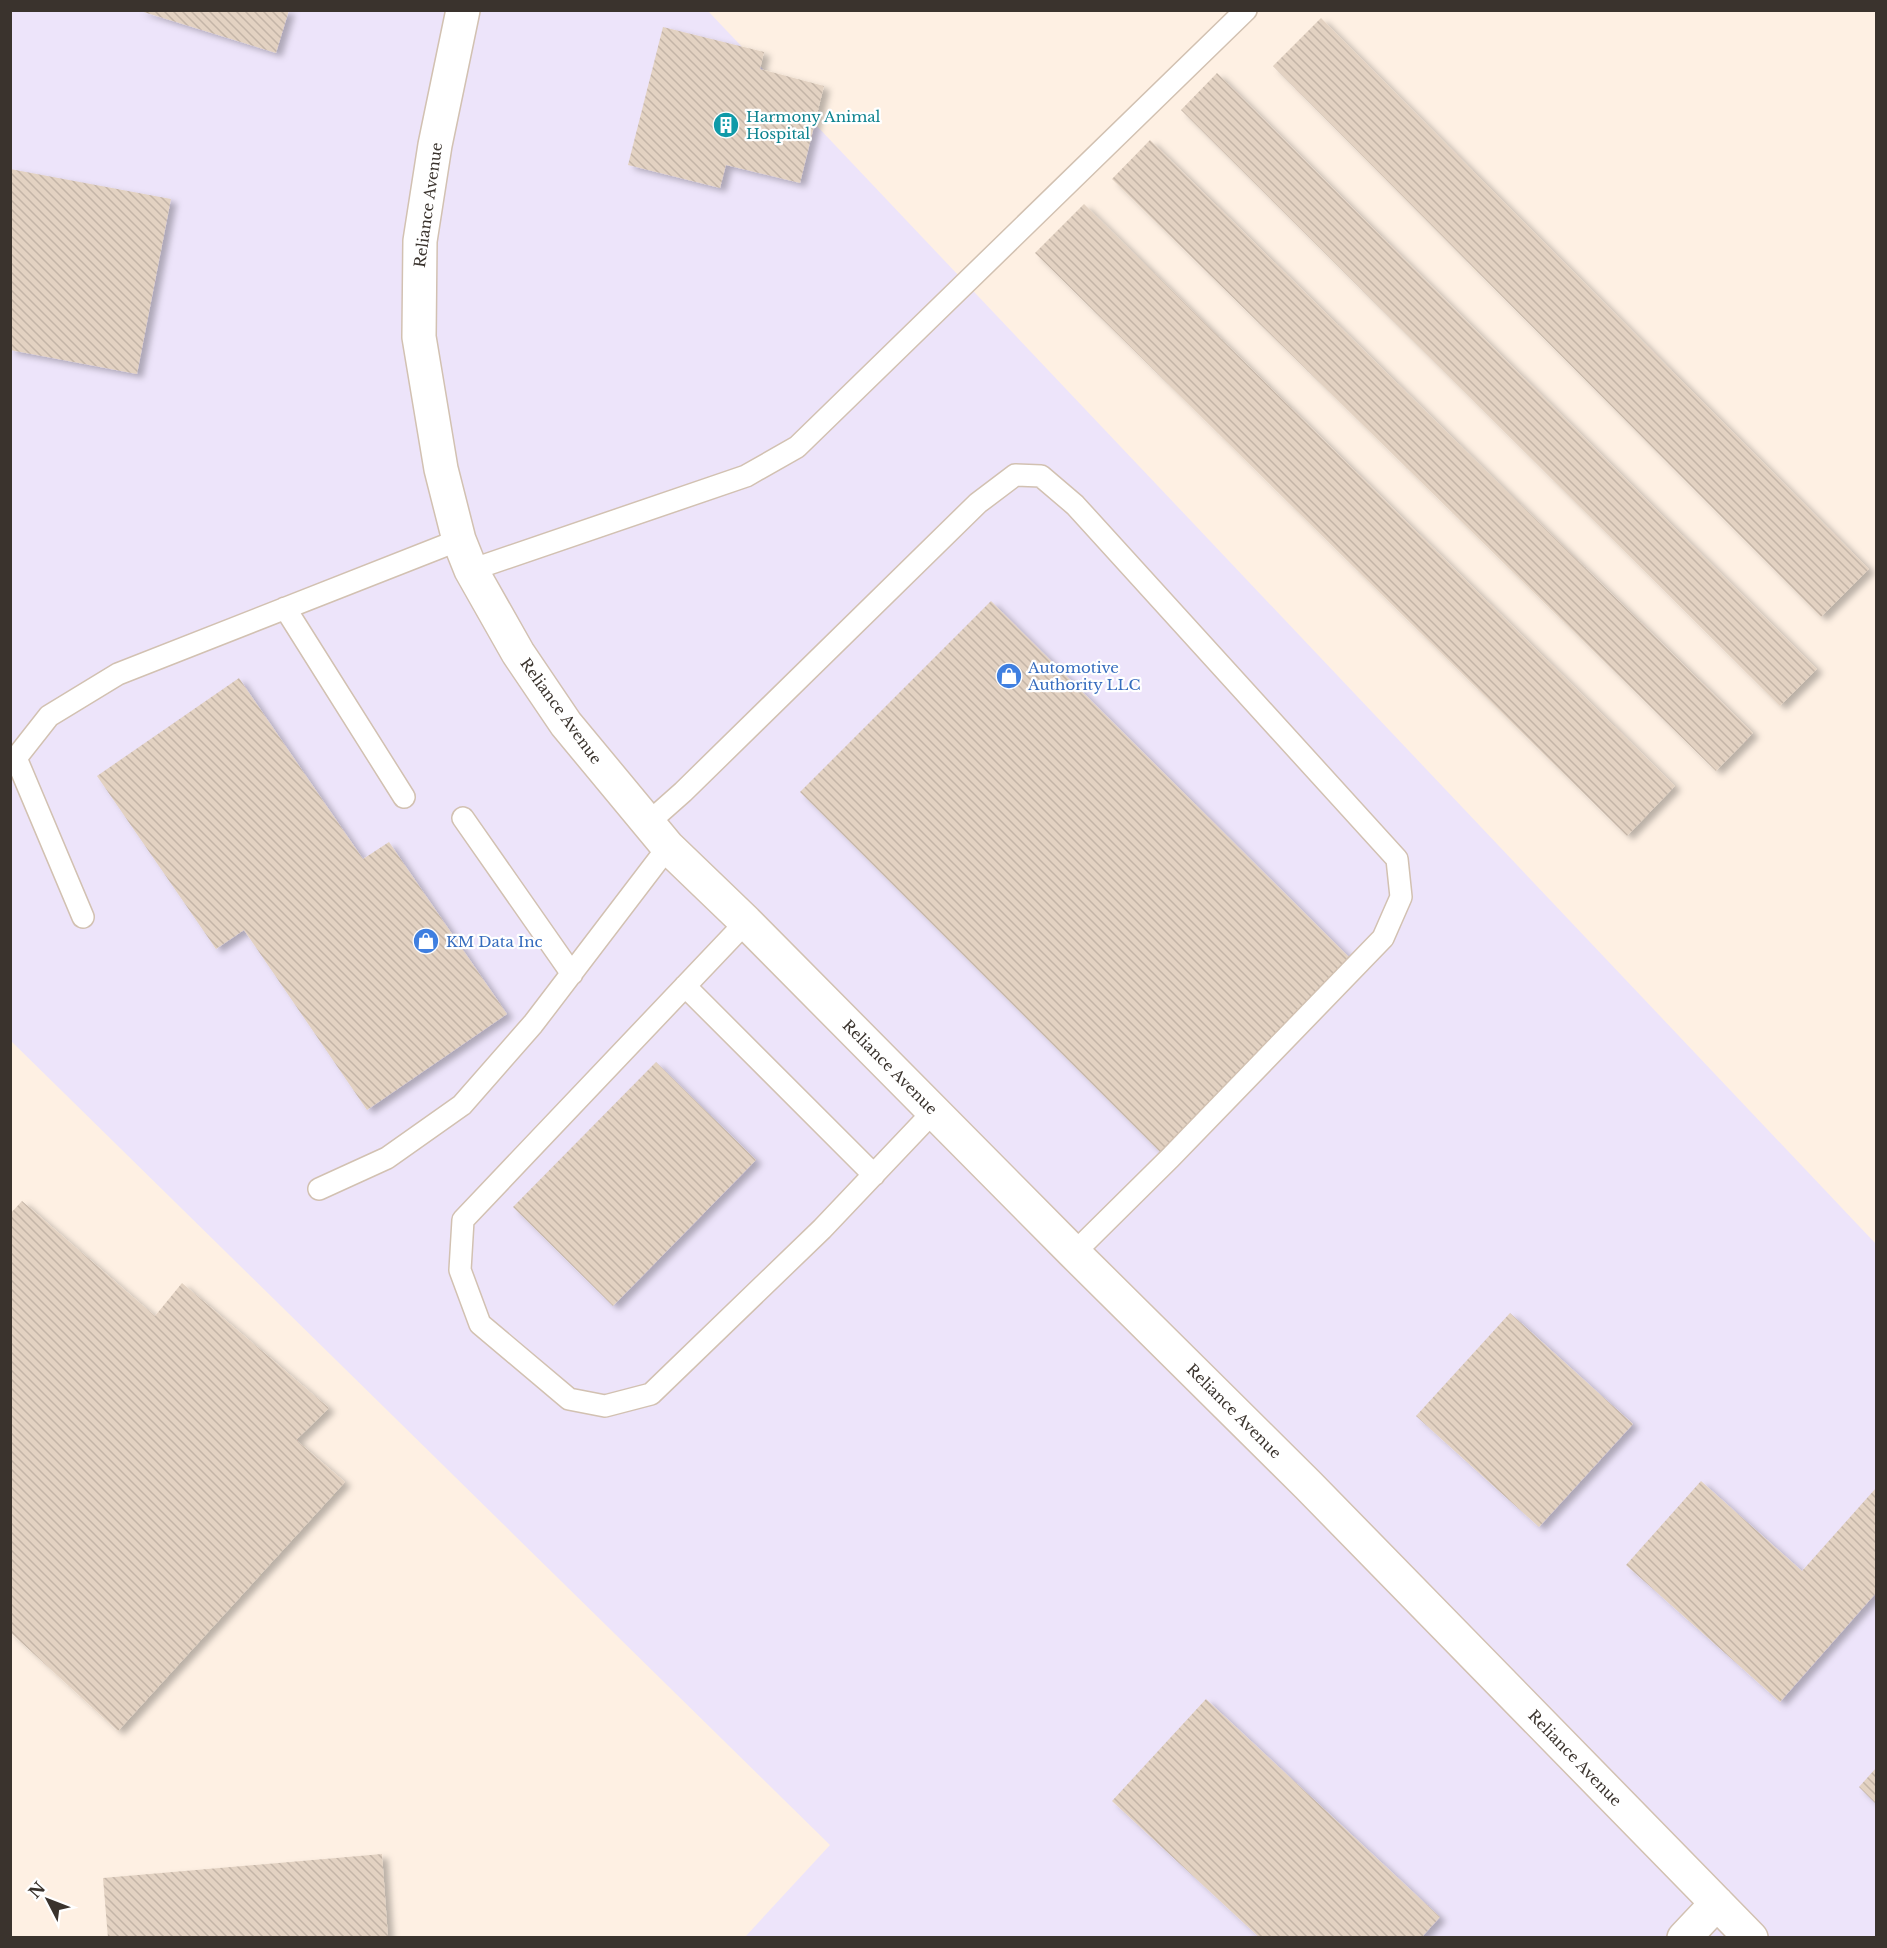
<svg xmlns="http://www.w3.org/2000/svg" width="1887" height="1948" font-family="'Libre Baskerville',serif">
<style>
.commercial{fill:#ede4fa}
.building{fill:url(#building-back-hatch);filter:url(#shadow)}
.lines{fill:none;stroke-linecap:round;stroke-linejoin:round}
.service-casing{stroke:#d2c1b1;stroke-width:24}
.minor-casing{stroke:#d2c1b1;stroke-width:36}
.service{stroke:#fff;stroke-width:21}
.minor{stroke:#fff;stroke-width:33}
.labels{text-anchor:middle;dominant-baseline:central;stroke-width:4.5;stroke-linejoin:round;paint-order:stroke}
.culture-label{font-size:15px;fill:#0d838f;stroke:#fff;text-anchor:start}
.street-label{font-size:15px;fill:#3a332d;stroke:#fff}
.shop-label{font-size:15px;fill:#366cbe;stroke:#fff;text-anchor:start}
</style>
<defs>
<pattern id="building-back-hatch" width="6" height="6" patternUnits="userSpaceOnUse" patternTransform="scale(1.5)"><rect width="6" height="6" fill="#e3d2c2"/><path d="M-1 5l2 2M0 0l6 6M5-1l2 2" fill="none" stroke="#c4b5a7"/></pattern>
<filter id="shadow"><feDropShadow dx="6" dy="4" stdDeviation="3" flood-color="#0004"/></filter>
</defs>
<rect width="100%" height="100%" fill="#fef0e3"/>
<path class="commercial" d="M10 11H708L1876 1244V1937H745L830 1845 11 1041Z"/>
<path class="building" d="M137 10H289L276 53Z
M1321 18 1869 569 1821 617 1273 66Z
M663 27 764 52 760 69 824 86 800 183 726 165 720 188 628 165Z
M1217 73 1817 669 1780 706 1181 110Z
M1150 140 1753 733 1716 771 1112 179Z
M10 169 171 199 137 374 10 350Z
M1084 204 1675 786 1627 836 1035 253Z
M991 601 1352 960 1160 1152 800 792Z
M239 678 363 859 389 842 507 1014 367 1110 244 930 216 949 97 776Z
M656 1062 756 1160 613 1306 513 1207Z
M22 1201 155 1316 182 1283 329 1408 296 1440 345 1482 118 1731 10 1632V1214Z
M1510 1313 1633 1424 1539 1527 1416 1416Z
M1701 1481 1802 1571 1876 1488V1593L1780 1702 1626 1565Z
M1206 1699 1440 1917 1421 1938H1260L1112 1801Z
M1876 1768V1804L1859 1787Z
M382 1854 388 1938H108L103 1878Z"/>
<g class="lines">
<g class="service-casing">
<path id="service" d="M471 570 746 476 797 447 1246 10
M285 608 404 797
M463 818 572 974
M648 823 683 792 978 503 1015 475 1041 476 1075 505 1397 859 1401 897 1383 938 1170 1158 1074 1253
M83 917 16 758 49 716 118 674 459 540
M746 922 463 1220 460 1270 480 1324 569 1399 605 1406 651 1394 822 1229 934 1111
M685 986 874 1175
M319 1189 387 1158 462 1105 533 1024 668 847"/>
</g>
<g class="minor-casing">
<path id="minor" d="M463 10 435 145 420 241 419 337 441 469 459 540 471 570 518 653 566 724 668 847 746 922 1074 1253 1308 1485 1751 1938
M1684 1938 1717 1903"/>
</g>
<use href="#service" class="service"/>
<use href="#minor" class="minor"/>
</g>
<defs>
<g id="building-disc" transform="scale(1.35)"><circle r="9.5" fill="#0f9aa8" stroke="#fff"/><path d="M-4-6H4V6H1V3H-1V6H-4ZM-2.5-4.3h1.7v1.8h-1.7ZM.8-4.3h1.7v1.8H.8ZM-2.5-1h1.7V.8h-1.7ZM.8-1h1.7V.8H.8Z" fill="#fff"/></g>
<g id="shop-disc" transform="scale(1.35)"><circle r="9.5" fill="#3f7fe0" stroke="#fff"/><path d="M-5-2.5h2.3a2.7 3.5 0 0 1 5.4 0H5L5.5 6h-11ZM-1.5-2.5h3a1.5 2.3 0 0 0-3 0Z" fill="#fff"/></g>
</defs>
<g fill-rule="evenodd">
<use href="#building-disc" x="726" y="125"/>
<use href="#shop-disc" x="1009" y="676"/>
<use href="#shop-disc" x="426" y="941"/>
</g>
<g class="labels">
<g class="culture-label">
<text x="746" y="116">Harmony Animal<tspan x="746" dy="17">Hospital</tspan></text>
</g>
<g class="street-label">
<text transform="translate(428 205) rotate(-82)">Reliance Avenue</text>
<text transform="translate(561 711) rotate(54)">Reliance Avenue</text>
<text transform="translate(890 1067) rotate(45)">Reliance Avenue</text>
<text transform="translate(1234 1411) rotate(45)">Reliance Avenue</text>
<text transform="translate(1575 1758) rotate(46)">Reliance Avenue</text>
</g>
<g class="shop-label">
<text x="1028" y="667">Automotive<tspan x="1028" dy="17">Authority LLC</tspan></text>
<text x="446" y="941">KM Data Inc</text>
</g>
</g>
<rect width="1887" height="1948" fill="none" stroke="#3a332d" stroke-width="24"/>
<g transform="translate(48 1900) rotate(312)" stroke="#ffffff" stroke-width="4.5" paint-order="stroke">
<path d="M0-4.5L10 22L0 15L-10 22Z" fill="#3a332d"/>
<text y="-9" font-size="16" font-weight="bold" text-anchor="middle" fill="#3a332d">N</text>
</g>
</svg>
